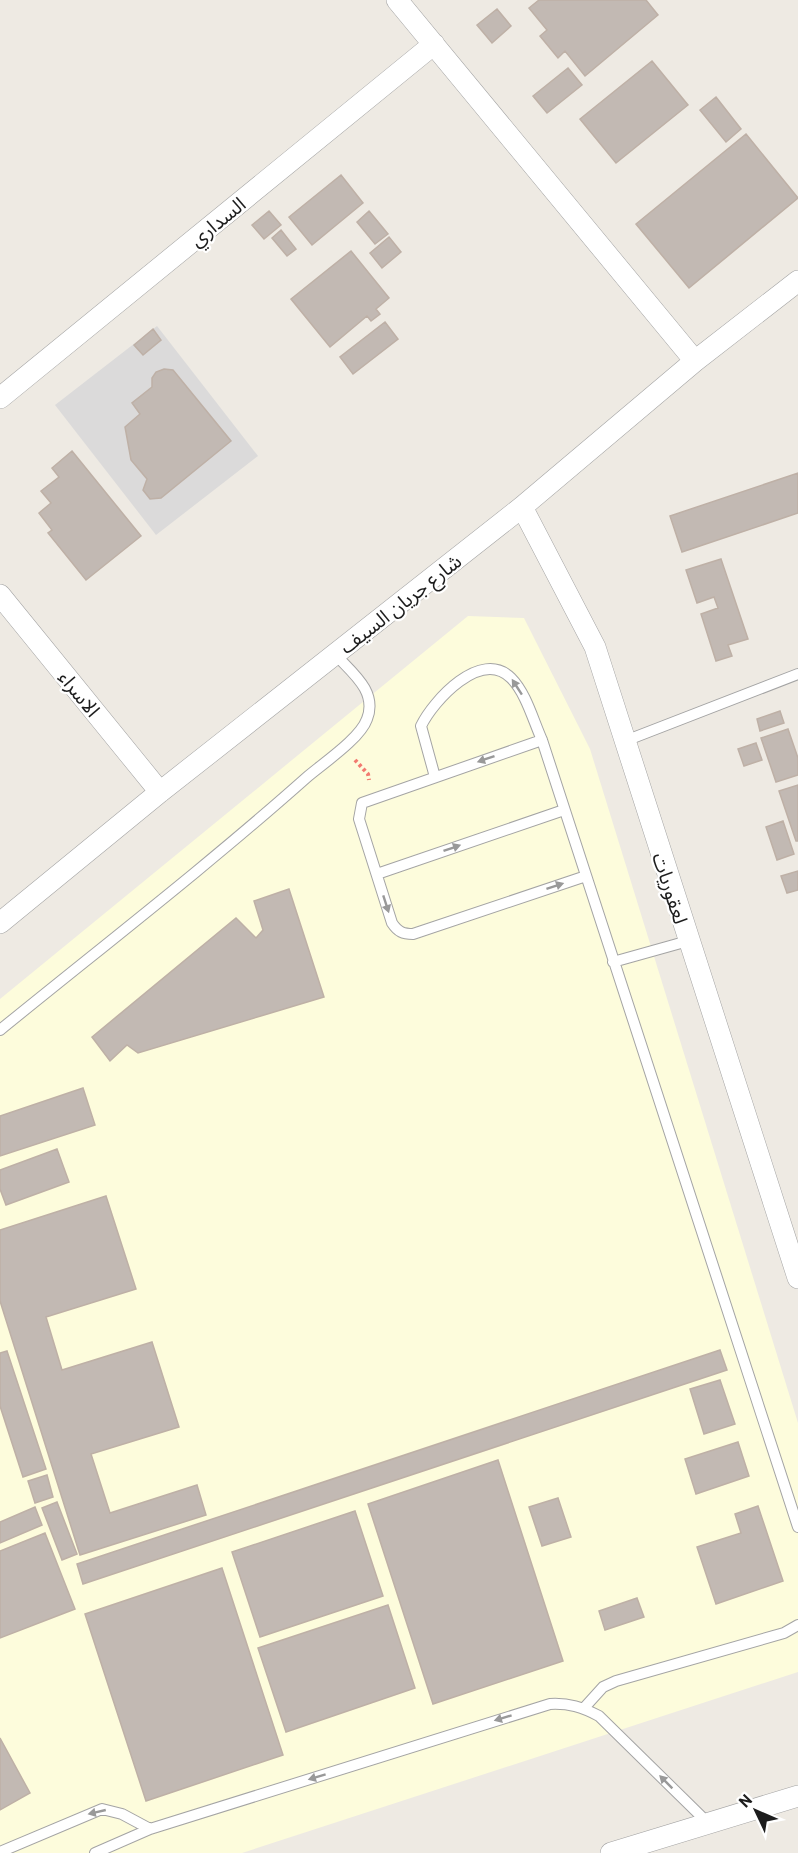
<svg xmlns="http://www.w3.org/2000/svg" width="798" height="1853" font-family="Barlow,'Noto Sans Arabic',sans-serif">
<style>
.residential{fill:#dbdada}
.education{fill:#fdfcdc}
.building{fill:#c2b9b3;stroke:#beb0a6;stroke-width:1.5}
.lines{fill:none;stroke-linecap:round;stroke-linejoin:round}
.lane-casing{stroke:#a4a4a4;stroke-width:12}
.street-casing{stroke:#a4a4a4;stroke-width:22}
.path{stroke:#f27a70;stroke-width:4;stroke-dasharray:3 3;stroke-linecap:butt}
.lane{stroke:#fff;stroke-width:10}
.street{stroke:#fff;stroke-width:21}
.oneway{fill:#999}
.labels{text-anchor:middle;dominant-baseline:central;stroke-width:4.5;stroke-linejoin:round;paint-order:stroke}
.street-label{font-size:20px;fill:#1d1d1d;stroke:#fff}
</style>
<rect width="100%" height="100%" fill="#eeeae3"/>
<path class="residential" d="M157 326 258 456 156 535 55 405Z"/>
<path class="education" d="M468 616 524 618 590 749 798 1423V1672L242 1853H0V999Z"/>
<path class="building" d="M539 0H646L658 15 585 76 565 51 558 58 540 36 547 30 529 8Z
M497 9 511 26 492 43 477 25Z
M652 61 688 105 616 163 580 119Z
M568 68 582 85 547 113 533 96Z
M716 97 741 129 726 142 700 110Z
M746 134 798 198 689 288 636 224Z
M341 175 363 203 312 245 289 217Z
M269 211 281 225 264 239 252 225Z
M369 211 388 234 375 244 357 222Z
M281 230 296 249 287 256 272 238Z
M389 237 401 252 382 268 370 253Z
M351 251 389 298 376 309 380 314 371 321 367 316 330 347 291 299Z
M385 322 398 339 353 374 340 357Z
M153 329 161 340 143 355 134 345Z
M164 369 173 370 231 441 161 498 150 499 143 490 147 479 131 460 125 427 140 414 132 403 152 387V378L156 372Z
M72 451 141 536 86 580 48 533 52 530 39 513 51 503 41 491 59 477 52 468Z
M798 473V513L682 552 670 516Z
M721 559 748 639 728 645 732 656 716 661 701 614 718 608 714 597 697 603 686 570Z
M780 711 784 723 760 731 757 719Z
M788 729 798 758V775L776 782 761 738Z
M756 743 762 760 744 766 738 749Z
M798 785V841H796L779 791Z
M783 821 794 854 777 860 766 827Z
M798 871V890L787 893 781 876Z
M289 889 324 997 138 1053 127 1045 110 1061 92 1037 236 918 256 938 263 930 254 901Z
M83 1088 95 1125 0 1156V1116Z
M57 1149 69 1182 6 1205 0 1189V1170Z
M106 1196 136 1289 46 1317 62 1370 152 1342 179 1427 91 1454 110 1513 197 1485 206 1515 80 1555 0 1301V1230Z
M720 1350 727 1370 83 1584 77 1564Z
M7 1351 46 1469 23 1477 0 1406V1353Z
M720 1380 735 1424 704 1434 690 1389Z
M738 1442 749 1476 696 1494 685 1459Z
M498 1460 563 1661 433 1704 368 1504Z
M47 1475 53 1497 35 1503 28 1481Z
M558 1498 571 1537 542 1546 529 1507Z
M57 1502 77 1554 62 1560 42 1508Z
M758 1506 783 1581 716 1604 697 1547 741 1533 735 1514Z
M35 1507 42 1525 0 1543V1522Z
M355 1511 383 1596 260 1637 232 1552Z
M45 1533 75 1609 0 1638V1551Z
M222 1568 283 1755 146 1801 85 1614Z
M637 1598 644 1617 605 1630 599 1611Z
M388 1605 415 1688 286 1732 258 1648Z
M0 1738 30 1793 0 1810Z"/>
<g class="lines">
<g class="lane-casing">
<path id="lane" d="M542 740 362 803 359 819 392 923C398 932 403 934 413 934L586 876
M625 741 798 674
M435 777 421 726C433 701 481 648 511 678 526 693 533 720 542 740L798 1527
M377 874 564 810
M613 962 688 941
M0 1030C102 947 207 866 306 778 322 764 360 739 367 719 378 691 351 672 335 654
M584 1708 603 1687 616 1681 784 1633 798 1625
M0 1852 102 1809 122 1814 150 1829
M95 1853 150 1829 550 1704C569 1703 582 1707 599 1716L708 1823"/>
</g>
<g class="street-casing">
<path id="street" d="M397 0 695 361
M0 398 434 44
M522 507 595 647 798 1278
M0 595 160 792
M0 923 160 792 522 507 695 361 798 281
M611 1853 798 1796"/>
</g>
<path class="path" d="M355 760 368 774 369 780"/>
<use href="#lane" class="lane"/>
<use href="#street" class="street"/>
</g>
<defs><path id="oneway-solid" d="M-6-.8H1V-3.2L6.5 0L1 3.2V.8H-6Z" transform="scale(1.5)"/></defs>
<g class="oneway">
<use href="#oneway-solid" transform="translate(517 687) rotate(-123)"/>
<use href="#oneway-solid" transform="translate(486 759) rotate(161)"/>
<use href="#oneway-solid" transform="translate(452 848) rotate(-19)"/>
<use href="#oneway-solid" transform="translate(555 886) rotate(-18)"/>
<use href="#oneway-solid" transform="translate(386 904) rotate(72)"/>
<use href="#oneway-solid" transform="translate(503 1718) rotate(163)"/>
<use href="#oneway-solid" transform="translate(317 1777) rotate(163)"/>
<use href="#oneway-solid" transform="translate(666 1782) rotate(-135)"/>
<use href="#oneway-solid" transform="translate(97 1812) rotate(167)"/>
</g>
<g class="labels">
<g class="street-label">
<text transform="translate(217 221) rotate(-39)">السداري</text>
<text transform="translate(400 603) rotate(-38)">شارع جريان السيف</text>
<text transform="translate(80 693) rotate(51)">الاسراء</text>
<text transform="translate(671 888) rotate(72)">لعقوريات</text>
</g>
</g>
<g transform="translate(756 1811) rotate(314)" stroke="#ffffff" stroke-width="4.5" paint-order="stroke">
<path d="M0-4.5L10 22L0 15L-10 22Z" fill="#1d1d1d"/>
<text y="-9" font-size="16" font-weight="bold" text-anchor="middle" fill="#1d1d1d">N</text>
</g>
</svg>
